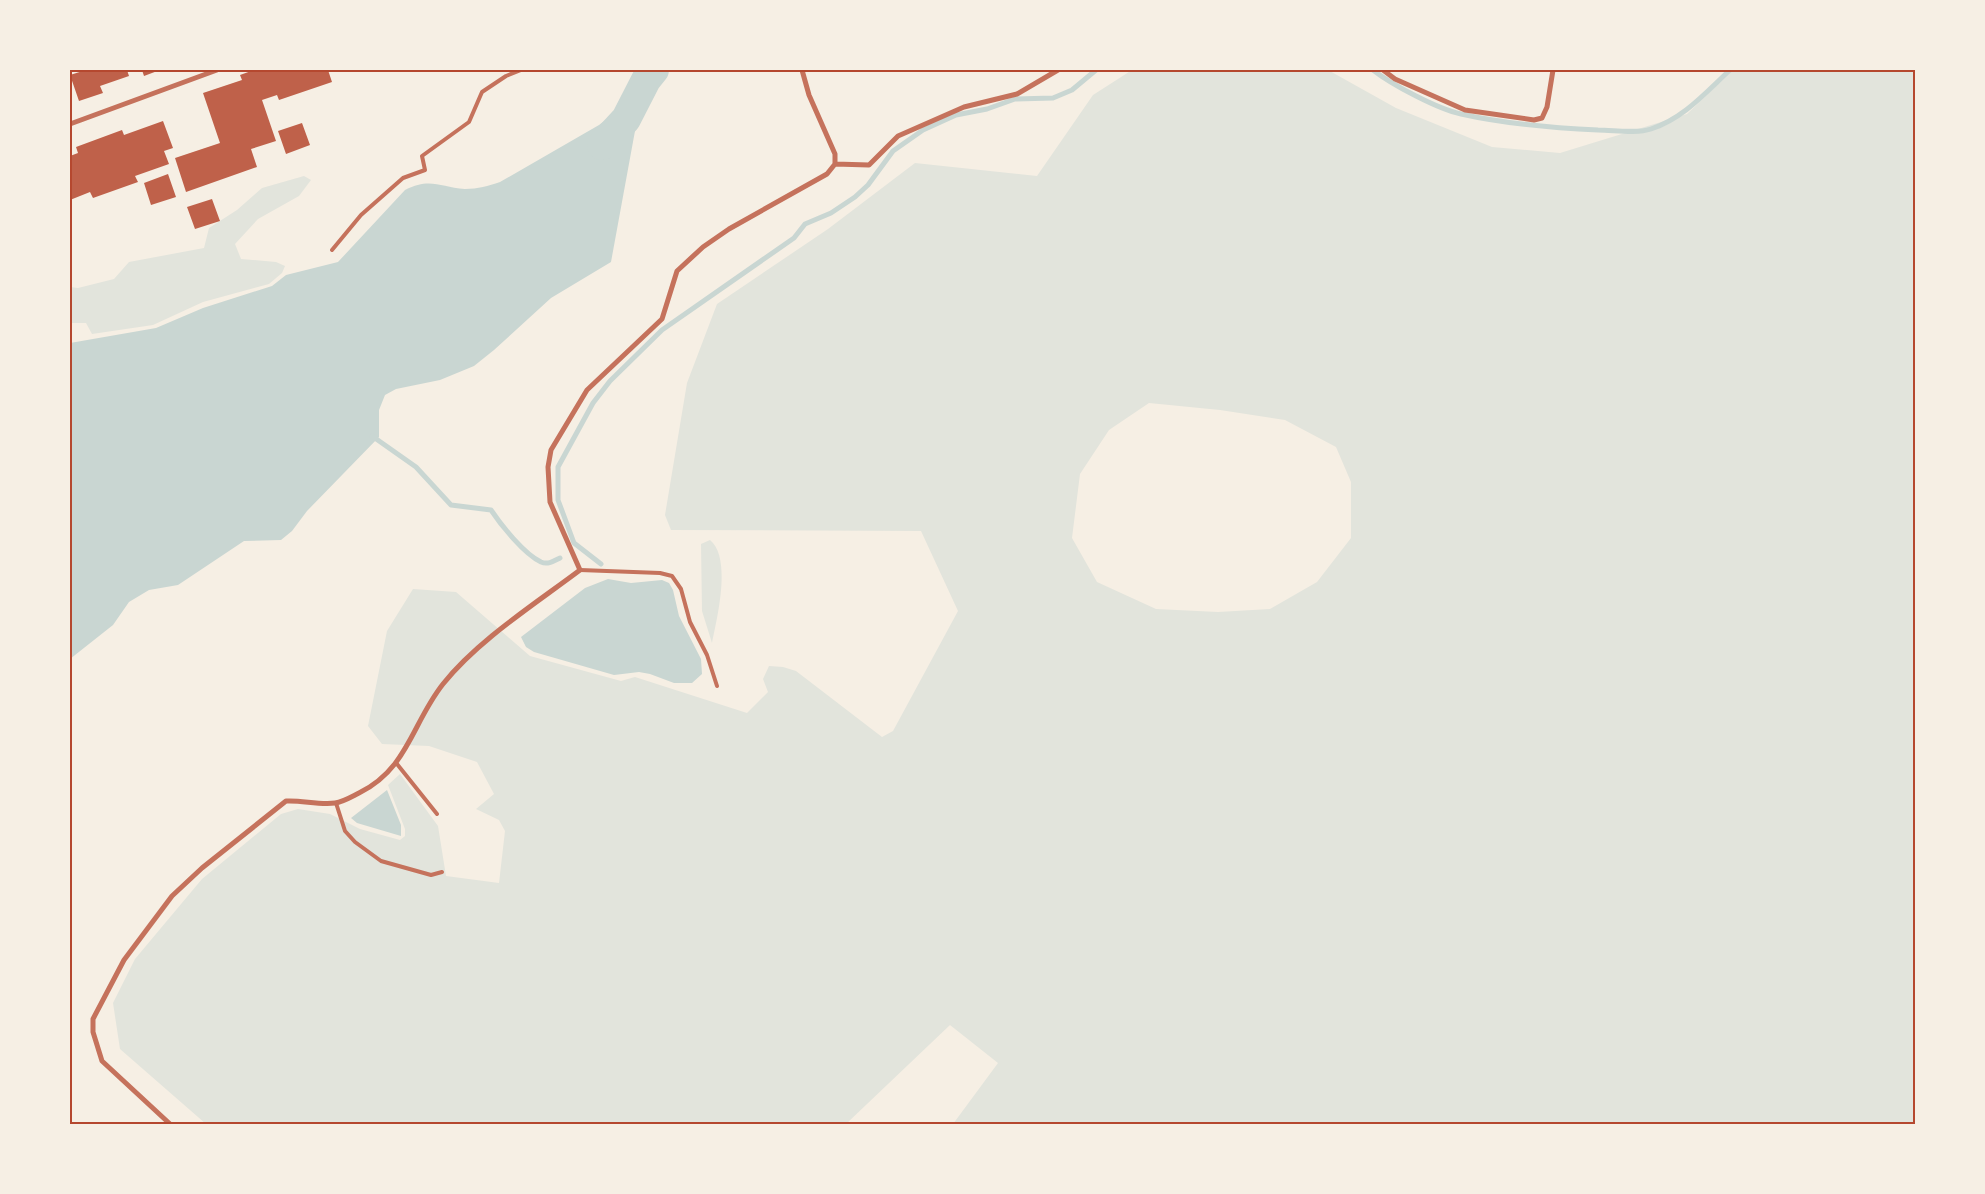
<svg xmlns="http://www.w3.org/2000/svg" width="1985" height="1194" font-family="'Noto Sans',sans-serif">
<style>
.green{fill:#e2e4dc;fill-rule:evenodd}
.water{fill:#c9d6d2}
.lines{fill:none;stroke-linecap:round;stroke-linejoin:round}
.stream{stroke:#c9d6d2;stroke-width:5}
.river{stroke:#c9d6d2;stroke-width:30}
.building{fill:#bf614a}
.service{stroke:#c5725c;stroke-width:4}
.minor{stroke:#c5725c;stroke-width:5}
.neatline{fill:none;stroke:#b5482f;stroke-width:2}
</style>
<rect width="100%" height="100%" fill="#f6efe4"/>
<path class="green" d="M1132 70H1328L1396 108 1492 147 1560 153 1687 114 1733 70H1915V1124H953L998 1063 950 1025 846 1124H206L120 1049 113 1003 135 959 202 879 281 814 298 809 330 814 360 829 400 840 405 836V829L388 785 400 774 438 826 446 876 499 883 505 831 499 820 476 809 494 794 477 762 429 746 382 744 368 726 387 631 413 589 456 592 530 656 621 681 635 677 747 713 768 692 763 679 769 666 783 667 796 671 882 737 893 731 958 611 921 531 671 530 665 515 687 383 717 304 828 229 915 163 1037 176 1093 95ZM1149 403 1220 410 1285 420 1336 447 1351 482V538L1317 582 1270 609 1218 612 1156 609 1097 582 1072 538 1080 474 1109 430Z
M304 176 311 180 299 196 258 219 235 244 241 259 276 262 285 266 282 273 269 284 203 302 153 325 92 334 86 323H70V287L78 288 114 279 129 262 204 248 209 228 237 210 262 188Z
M710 540C732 558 717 618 712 643L702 611 701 544Z"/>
<path class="water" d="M619 110 637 120 611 262 551 298 494 350 474 366 440 380 396 389 385 395 379 410V437L307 511 292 531 281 540 244 541 178 585 149 590 129 602 113 625 70 659V343L156 328 203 308 272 286 286 275 338 262 405 190C430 177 440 187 465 189 478 189 488 186 500 182L599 125Z
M608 579 631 583 662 580 669 583 673 590 679 616 701 659 702 674 692 683H674L650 674 639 672 614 675 534 652 526 647 521 637 585 588Z
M387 790 401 825V836L357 823 351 818Z"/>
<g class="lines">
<path class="stream" d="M1373 70C1392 85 1438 109 1461 114 1506 124 1552 128 1598 130 1614 130 1636 134 1651 129 1684 118 1705 93 1730 70
M372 436 416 467 451 505 491 510C501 525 524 554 541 562 548 565 554 561 560 558
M601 564 574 543 558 500V467L593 403 610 381 662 330 794 238 805 224 831 213 855 197 868 185 893 151 923 130 956 115 987 109 1015 99 1053 98 1072 90 1096 70"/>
<path class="river" d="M602 145 626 119 646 80 654 70"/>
</g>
<path class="building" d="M86 70H127L129 76 100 86 103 93 79 101 70 75Z
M142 70H160L144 76Z
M254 70H328L332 82 279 100 277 95 262 100 276 141 251 149 257 167 186 192 175 158 220 143 203 93 242 80 240 75Z
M163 121 173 148 164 151 169 164 135 176 138 182 93 198 90 192 70 200V156L78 153 76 147 122 130 124 135Z
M302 123 310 145 286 154 278 131Z
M168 174 176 197 151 205 144 183Z
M212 199 220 221 195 229 187 207Z"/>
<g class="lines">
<path class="service" d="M332 250 361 215 403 178 425 170 422 156 469 122 482 92 506 76 521 70
M580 570 660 573 672 576 681 589 690 622 707 655 717 686
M397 764 437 814
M336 803 345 831 355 842 381 861 431 875 442 872"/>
<path class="minor" d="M1383 70 1395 79 1465 110 1534 120 1542 118 1547 107 1553 70
M70 124 217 70
M835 164 869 165 898 136 964 107 1017 94 1058 70
M170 1124 102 1061 93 1032V1019L124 960 172 896 202 868 286 801C302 800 318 805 335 803 343 802 351 797 359 793 408 769 412 723 443 684 478 640 535 604 580 570L550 502 548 467 551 450 587 390 662 319 677 271 703 247 729 229 827 174 835 164V154L809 95 802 70"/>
</g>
<rect width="1985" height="1194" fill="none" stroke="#f6efe4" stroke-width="142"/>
<rect x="71" y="71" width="1843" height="1052" class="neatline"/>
</svg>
